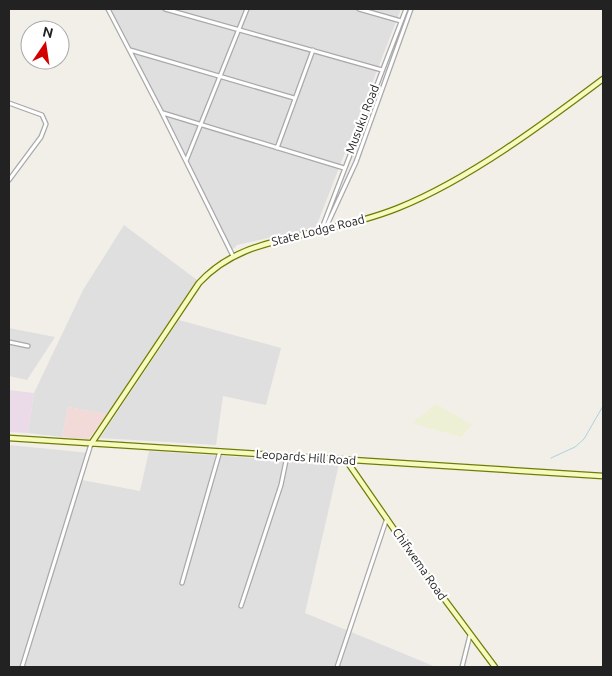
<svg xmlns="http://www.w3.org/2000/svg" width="612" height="676" font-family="Ubuntu,sans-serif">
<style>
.residential{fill:#e0dfdf}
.commercial{fill:#f2dad9}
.industrial{fill:#ebdbe8}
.farmland{fill:#eef0d5}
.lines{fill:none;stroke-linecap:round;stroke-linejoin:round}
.stream{stroke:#aad3df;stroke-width:1}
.street-casing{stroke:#a9a9a9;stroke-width:5.5}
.secondary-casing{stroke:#707d05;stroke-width:7}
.street{stroke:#fff;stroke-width:3}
.secondary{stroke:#f7fabf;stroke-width:4.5}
.labels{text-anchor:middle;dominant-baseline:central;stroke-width:4.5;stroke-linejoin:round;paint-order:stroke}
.street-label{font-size:12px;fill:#222;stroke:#fff}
</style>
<rect width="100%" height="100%" fill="#f2efe9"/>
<path class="residential" d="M110 9H401L316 227 237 245 232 250Z
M124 225 197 280 107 414 68 407 62 437 28 433 34 393 83 290Z
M179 320 281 348 266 405 223 396 216 445 100 438Z
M9 328 55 337 27 380 9 376Z
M9 445 90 453 82 480 140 491 149 451 339 464 305 613 436 667H9Z"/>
<path class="commercial" d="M68 407 107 414 88 440 62 437Z"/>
<path class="industrial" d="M9 390 34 393 28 433 9 432Z"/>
<path class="farmland" d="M436 404 452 413 472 425 461 437 412 423Z"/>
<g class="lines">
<path class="stream" d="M551 458 575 447 584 439 603 406"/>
<g class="street-casing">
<path id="street" d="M108 9 162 113 233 256
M165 9 382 70
M359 9 401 21
M130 50 294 98
M9 103 42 115 46 124 41 137 9 180
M163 113 344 168
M277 148 313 50
M186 161 247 9
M322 228 406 9
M321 230 328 223 356 162 411 9
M9 342 28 346
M182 583 220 451
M241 606 281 485 287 456
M22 667 91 444
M337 667 387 518
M462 667 470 635"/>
</g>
<g class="secondary-casing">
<path id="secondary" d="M9 438 603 476
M91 444 199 283C232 247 274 242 318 231 345 225 373 218 398 208 468 180 543 124 603 79
M346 460 416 561 495 667"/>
</g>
<use href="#street" class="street"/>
<use href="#secondary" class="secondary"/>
</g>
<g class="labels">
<g class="street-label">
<text transform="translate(362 119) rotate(-69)">Musuku Road</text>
<text transform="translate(318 230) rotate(-14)">State Lodge Road</text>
<text transform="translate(306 457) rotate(4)">Leopards Hill Road</text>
<text transform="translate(420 564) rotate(55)">Chifwema Road</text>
</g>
</g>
<rect width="612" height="676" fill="none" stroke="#222222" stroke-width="20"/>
<g transform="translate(45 45) rotate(13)"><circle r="24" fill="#ffffff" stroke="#a7a7a7"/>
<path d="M0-4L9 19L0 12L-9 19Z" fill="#d40000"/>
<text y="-8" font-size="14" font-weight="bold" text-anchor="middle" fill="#222222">N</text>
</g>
</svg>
